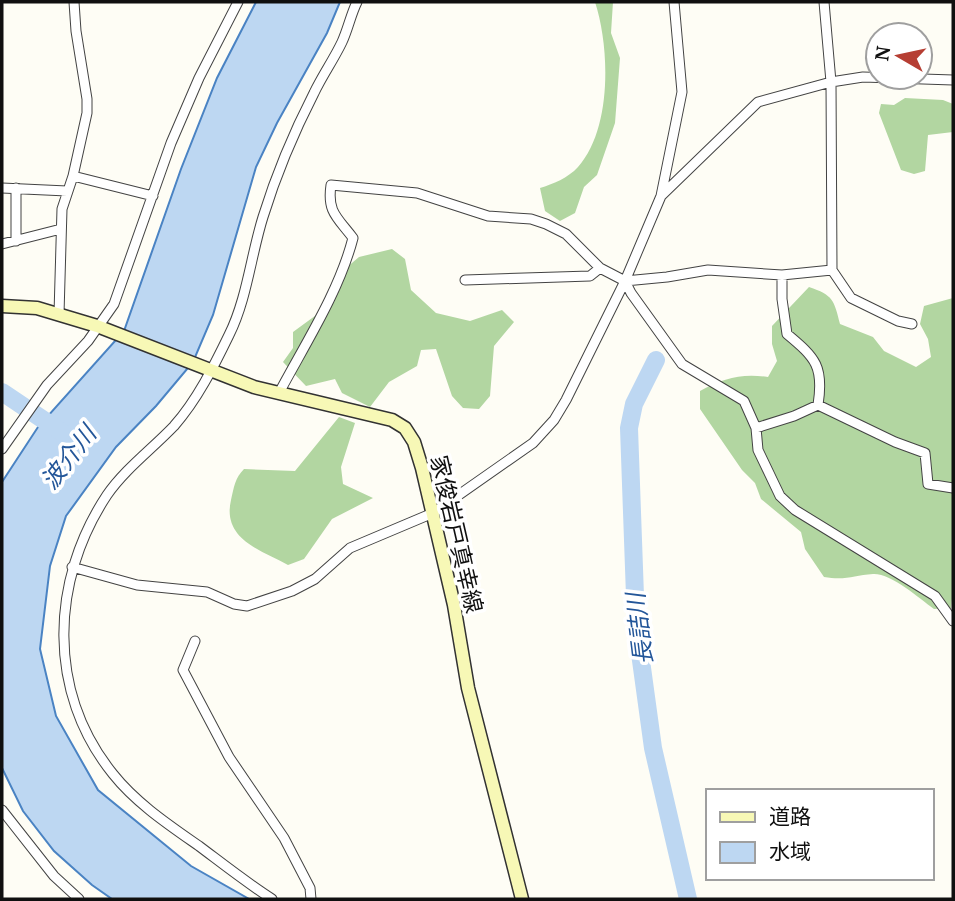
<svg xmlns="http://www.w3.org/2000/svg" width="955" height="901" font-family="'PT Serif','Noto Sans JP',serif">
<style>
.forest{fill:#b2d6a1}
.water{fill:#bdd7f2;stroke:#4a83c3;stroke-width:2}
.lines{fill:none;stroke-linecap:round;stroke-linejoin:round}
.river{stroke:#bdd7f2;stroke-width:18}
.minor-casing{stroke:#434343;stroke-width:11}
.secondary-casing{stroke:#323232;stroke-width:15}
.minor{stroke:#fff;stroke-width:9}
.secondary{stroke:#f7f8b6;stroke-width:12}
.labels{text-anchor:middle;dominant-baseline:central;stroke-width:7;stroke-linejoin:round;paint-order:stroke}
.street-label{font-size:23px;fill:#101010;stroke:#fff}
.water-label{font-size:24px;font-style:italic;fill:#235699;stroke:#fff}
</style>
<rect width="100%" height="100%" fill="#fefdf5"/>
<path class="forest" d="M595 2H613L611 33 620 58 615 123 597 175 584 187 575 213 560 221 545 211 540 188C553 184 568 178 578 167 612 129 610 48 595 2Z
M905 98 943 100 953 104V132L928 135 925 171 914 174 901 170 879 113 881 104 894 105Z
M392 249 405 259 411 290 436 313 470 321 502 310 514 322 494 346 490 396 479 409 463 408 452 396 436 349 421 350 417 366 389 382 370 407 342 393 335 379 306 386 283 362 293 348V332L334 302 346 268 359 257Z
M809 287C833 295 834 300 840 324L873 337 884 351 916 367 931 357 928 339 920 324 924 306 953 298V589L951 608 934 609C919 598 891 573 873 574 854 575 846 581 824 577L805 549 801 532 761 499 755 483 742 470 700 409V391C723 378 742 373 768 377L777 361 772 344V326Z
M339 417 355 423 341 467 343 484 373 498 332 519 304 559 288 565C260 550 222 539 231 500 234 487 235 478 244 469L295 471Z"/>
<path class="water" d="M256 2H340L327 33 277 123 256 167 213 315 193 362 156 406 116 447 66 516 50 566 40 649 56 716 98 790 191 866 249 899H112L92 885 54 851 23 811 2 768V482L38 427 124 331 181 169 217 78Z"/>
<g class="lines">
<path class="river" d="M656 360 634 404 629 428 636 624 653 748 688 899
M2 392 63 433"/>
<g class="minor-casing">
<path id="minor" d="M73 176 153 196
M2 188 67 191
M662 195 758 102 831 82 863 77 953 80
M16 241V188
M2 244 61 229
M832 270 851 298 898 321 912 324
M782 275V299L787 334C816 358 824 367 818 405
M465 280 590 276 600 268
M625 281 631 293 682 364 744 401 756 428 758 450 780 496 795 510 935 596 953 621
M59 314 62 209 73 176 87 113V99L76 31 74 2
M279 393C305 344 339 292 353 238 337 217 327 212 331 185L417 193 488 216 531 219 546 224 566 234 600 268 625 281 667 277 708 270 782 275 832 270 831 82 824 2
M818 405 895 442 925 453 928 484 953 488
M756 428 794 416 818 405
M2 449 47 385 88 341 114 304 171 143 199 78 238 2
M72 567 137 585 207 592 234 604 247 606 292 591 315 579 350 548 433 513 533 443 554 420 566 400 625 281 661 196 682 92 674 2
M195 641 183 670 229 757 284 838 310 888 311 899
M2 810 54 876 79 899
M272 899C247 883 223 864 199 846 169 825 136 803 113 774 47 692 50 581 107 495 125 469 152 449 174 426 197 400 214 366 229 335 247 299 251 255 263 217 276 175 294 132 314 93 322 76 334 59 342 42 348 29 351 14 357 2"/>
</g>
<g class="secondary-casing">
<path id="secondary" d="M2 306 37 308 97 326 254 387 392 420 405 428 414 442 422 468 454 605 468 688 522 899"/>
</g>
<use href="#minor" class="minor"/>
<use href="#secondary" class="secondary"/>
</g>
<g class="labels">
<g class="street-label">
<text transform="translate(457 534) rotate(77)">家俊岩戸真幸線</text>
</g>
<g class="water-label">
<text transform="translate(68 457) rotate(-52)">波介川</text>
<text transform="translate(639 629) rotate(-97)">長詰川</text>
</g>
</g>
<rect width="955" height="901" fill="none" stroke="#101010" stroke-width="7"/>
<rect x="706" y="789" width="228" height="91" fill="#ffffff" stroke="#9f9f9f" stroke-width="2"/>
<rect x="720" y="812" width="35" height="10" fill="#f7f8b6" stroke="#9f9f9f" stroke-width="2"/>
<text x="769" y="824" font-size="21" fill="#101010">道路</text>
<rect x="720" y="842" width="35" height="21" fill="#bdd7f2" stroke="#9f9f9f" stroke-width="2"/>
<text x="769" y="859" font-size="21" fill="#101010">水域</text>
<g transform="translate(899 56) rotate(279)"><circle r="33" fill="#ffffff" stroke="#9f9f9f" stroke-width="2"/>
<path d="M0-5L12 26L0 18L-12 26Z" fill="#b63e33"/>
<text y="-10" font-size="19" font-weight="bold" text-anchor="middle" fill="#101010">N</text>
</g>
</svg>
